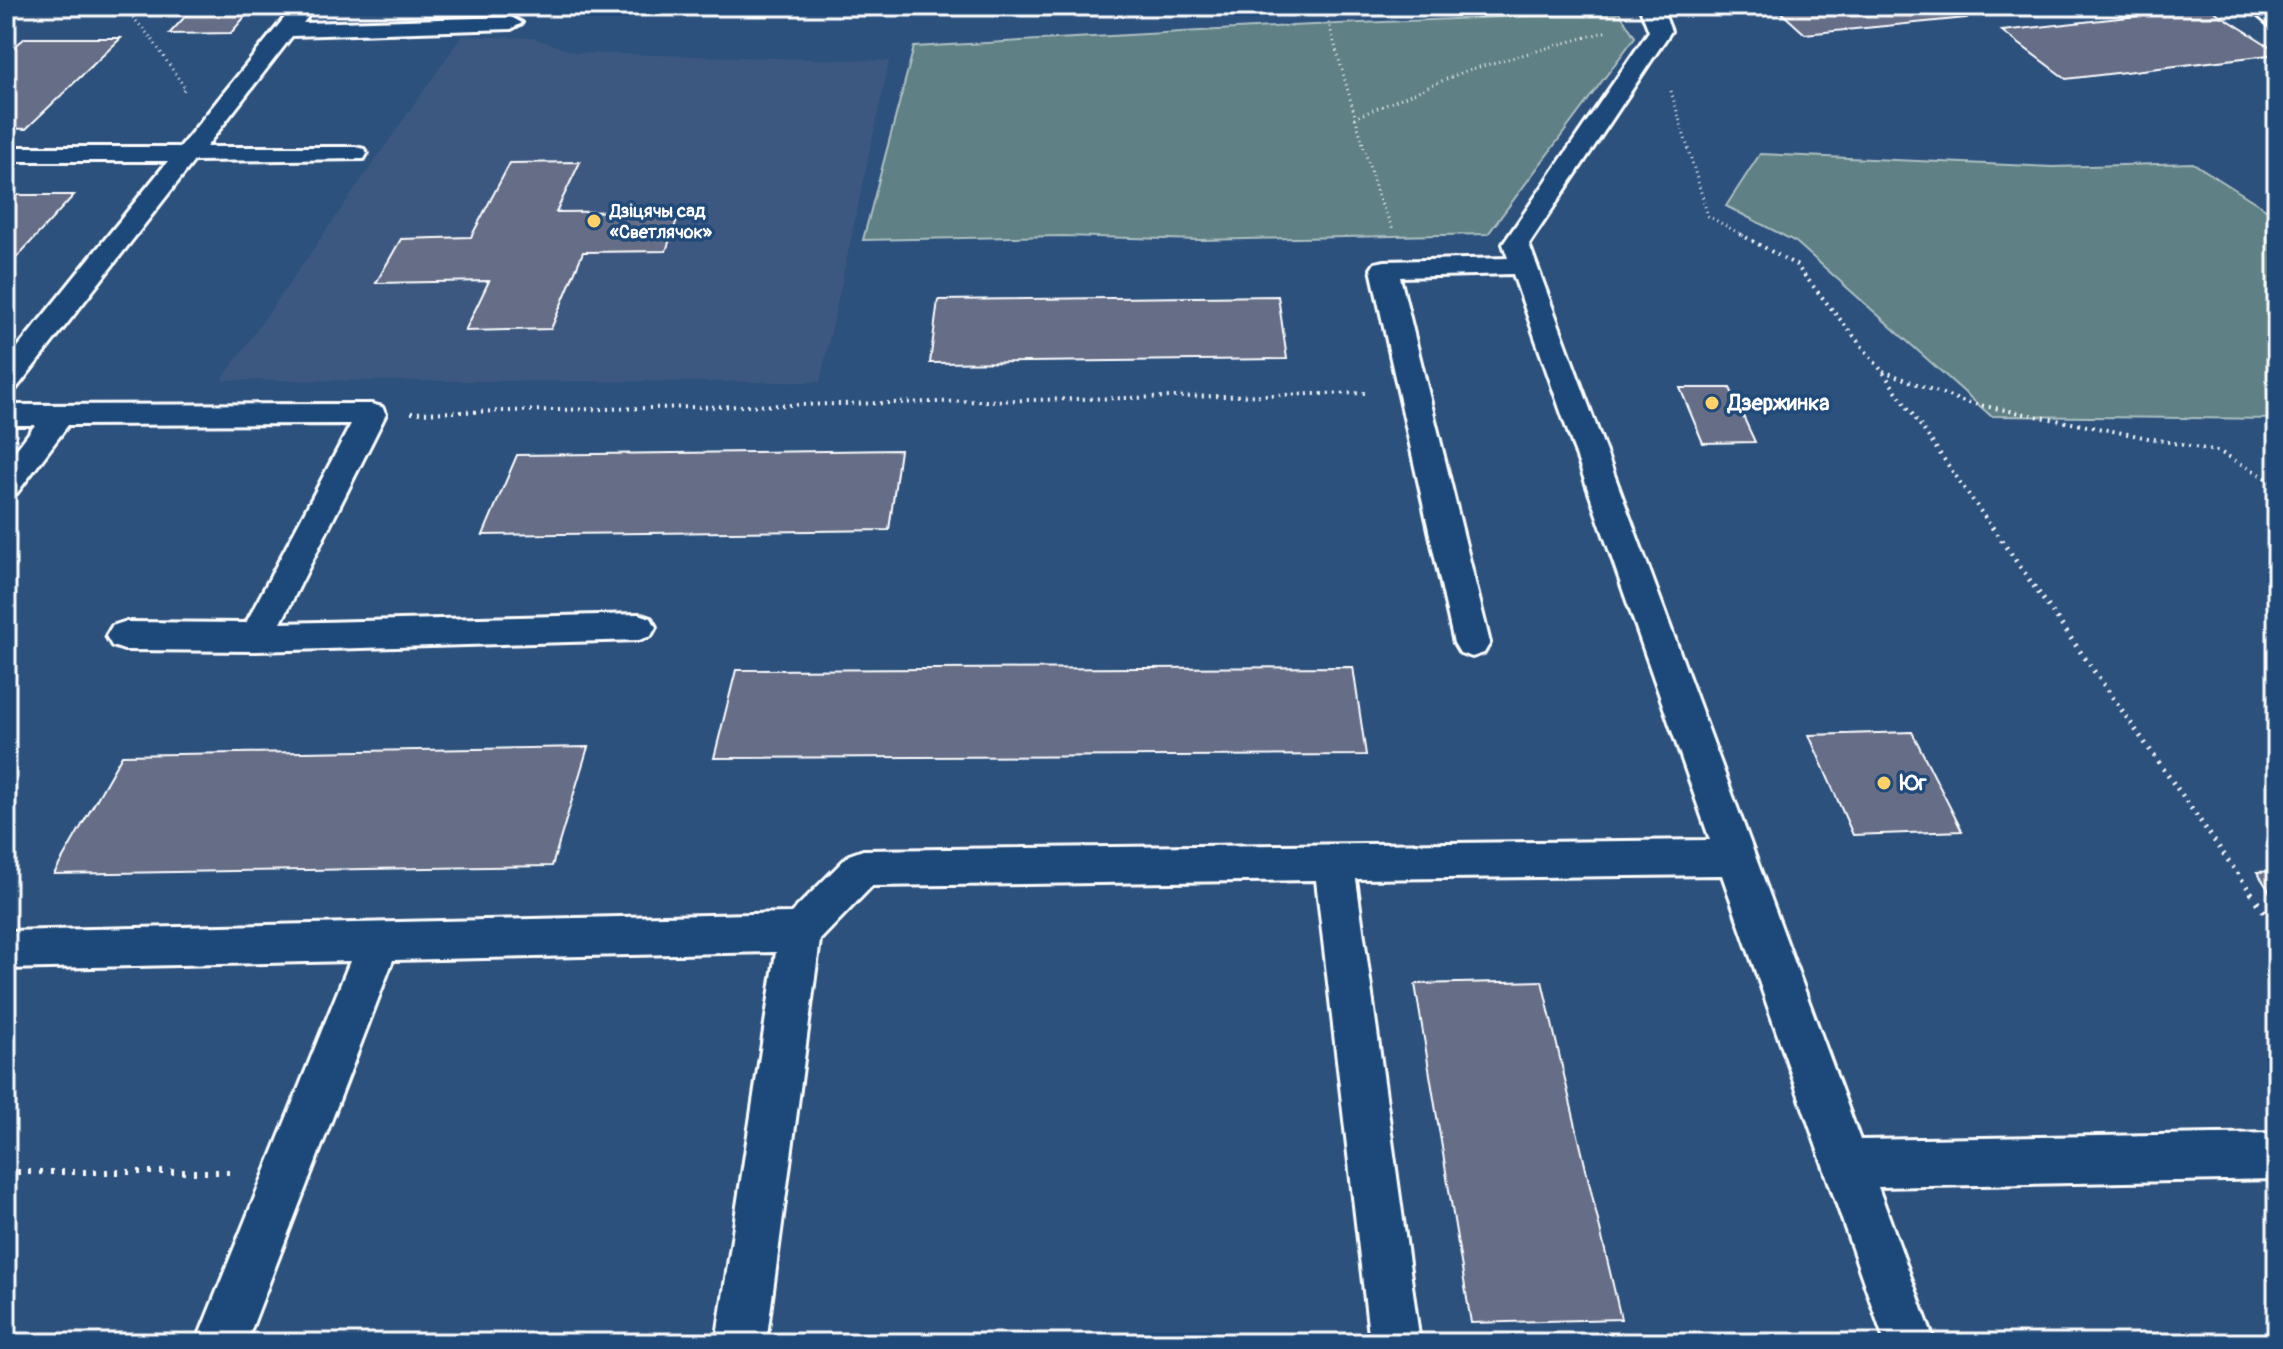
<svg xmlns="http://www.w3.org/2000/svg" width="2283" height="1349" font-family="Pangolin,sans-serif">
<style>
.built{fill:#3e5980}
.green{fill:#5e8084;stroke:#aec0c2;stroke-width:2}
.building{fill:#656d87;stroke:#fff;stroke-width:2}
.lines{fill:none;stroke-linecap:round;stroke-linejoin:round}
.lane-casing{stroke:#fff;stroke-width:6}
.path-far3{stroke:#fff;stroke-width:3;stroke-dasharray:1 4;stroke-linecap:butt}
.path-far2{stroke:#fff;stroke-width:4;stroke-dasharray:2 5;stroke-linecap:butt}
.path-far1{stroke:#fff;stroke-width:5;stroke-dasharray:2 6;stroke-linecap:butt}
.path{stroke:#fff;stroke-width:6;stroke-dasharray:3 8;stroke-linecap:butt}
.lane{fill:#1f4a7a;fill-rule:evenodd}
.poi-dot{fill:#ffd166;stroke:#1f4a7a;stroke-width:3}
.labels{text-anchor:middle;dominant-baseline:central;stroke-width:7;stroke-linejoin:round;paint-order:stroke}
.far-poi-label{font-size:18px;font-weight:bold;fill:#fff;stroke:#1f4a7a;text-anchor:start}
.poi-label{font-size:22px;font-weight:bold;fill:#fff;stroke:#1f4a7a;text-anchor:start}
</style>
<rect width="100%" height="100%" fill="#2d517d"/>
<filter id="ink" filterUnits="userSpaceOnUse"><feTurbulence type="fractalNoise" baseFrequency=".0125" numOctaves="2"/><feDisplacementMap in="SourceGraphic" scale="16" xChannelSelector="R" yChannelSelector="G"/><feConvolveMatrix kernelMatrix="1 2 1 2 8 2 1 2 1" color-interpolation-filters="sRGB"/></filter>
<g filter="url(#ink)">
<path class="built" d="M462 36 534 38 575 53 889 61 820 382 222 380Z"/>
<path class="green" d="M1619 12 1635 37 1488 234 1200 240 1063 236 863 240 914 47 1291 26Z
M1760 154 2053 167 2193 163 2277 216V419L1991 416 1796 242 1726 206Z"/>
<path class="building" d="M195 6H254L231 33 169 34Z
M1774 6H1950L1966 18 1805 34Z
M2209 8 2277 51V54L2066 79 2002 31Z
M25 38H121L26 129 6 128V54Z
M580 162 556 212 680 211 666 251 583 252 551 329 465 331 489 281 376 283 401 239 471 237 510 163Z
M6 195H74L6 269Z
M1278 296 1287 359 930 363 938 300Z
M1680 388H1730L1755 442 1703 443Z
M900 450 889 530 483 535 517 455Z
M1353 667 1366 755 714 758 736 670Z
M1912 732 1962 831 1853 835 1809 735Z
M588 747 552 866 54 874 122 755Z
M2277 871V903L2257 872Z
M1542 981 1621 1319 1471 1323 1415 984Z"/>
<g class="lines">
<g class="lane-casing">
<path id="lane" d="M294 6H316L303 23 511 17 522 23 511 29 292 36 206 147H355L364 149 367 154 364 159 194 161 16 389 6 392V362L168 161H6V147H180Z
M1639 6H1661L1671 31 1529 244 1860 1140 2277 1133V1179L1878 1187 1935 1343H1885L1722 875 1356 879 1420 1343H1370L1316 880 872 886 820 940 766 1343H716L776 952 393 960 246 1343H196L350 961 6 969V931L791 913 849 855 863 850 1710 840 1513 274 1400 277 1490 643 1484 653 1472 657 1460 653 1454 643 1371 269 1375 263 1385 261 1508 258 1503 244 1649 31Z
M2246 6H2271L2277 10V26L2269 25Z
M371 404 382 407 386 414 281 623 639 614 651 618 656 627 651 636 639 640 256 651 124 650 112 646 106 636 112 626 124 622 246 623 351 424 68 425 17 493 6 496V463L35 425H6V405Z"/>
</g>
<path class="path-far3" d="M123 6 151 38 185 88 183 91
M6 12 13 6
M1327 17 1378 197 1393 229
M1671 91 1708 216 1744 236
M1354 118 1468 70 1608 31"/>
<path class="path-far2" d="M1740 234 1796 265 1882 371 1993 529
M1883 371 1964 402 2220 452 2277 484
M411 413 1365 393"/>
<path class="path-far1" d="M1992 527 2252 894"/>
<path class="path" d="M2250 892 2277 930
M6 1172H231"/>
<use href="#lane" class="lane"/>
</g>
</g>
<g class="poi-dot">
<circle cx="594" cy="221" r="8"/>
<circle cx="1712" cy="403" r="8"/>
<circle cx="1884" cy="783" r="8"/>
</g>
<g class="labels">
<g class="far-poi-label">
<text x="610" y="211">Дзіцячы сад<tspan x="610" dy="21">«Светлячок»</tspan></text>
</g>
<g class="poi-label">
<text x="1728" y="403">Дзержинка</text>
<text x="1900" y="783">Юг</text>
</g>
</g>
<rect width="2283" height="1349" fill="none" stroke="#1f4a7a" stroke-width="32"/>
<rect x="16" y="16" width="2251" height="1317" fill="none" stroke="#fff" stroke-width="3" filter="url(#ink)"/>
</svg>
